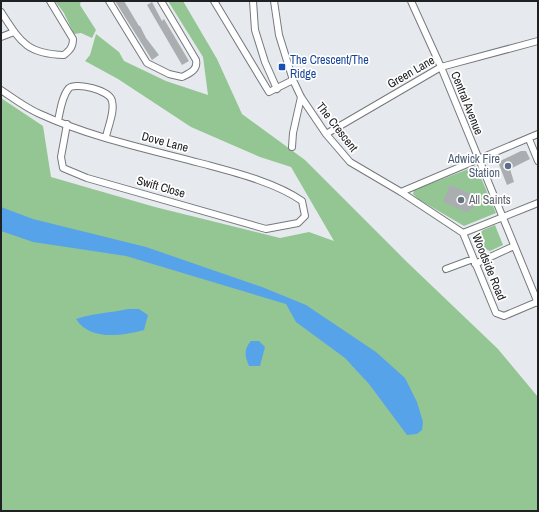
<svg xmlns="http://www.w3.org/2000/svg" width="539" height="512" font-family="'Archivo Narrow',sans-serif">
<style>
.green{fill:#94c693}
.water{fill:#57a3e9}
.building{fill:#aaaeb1}
.lines{fill:none;stroke-linecap:round;stroke-linejoin:round}
.street-casing{stroke:#76797c;stroke-width:8}
.street{stroke:#fff;stroke-width:6}
.transit-dot{fill:#1a4fb4;stroke:#fff;stroke-width:1.5}
.service-dot{fill:#5c6f8a;stroke:#fff;stroke-width:1.5}
.worship-dot{fill:#6b7280;stroke:#fff;stroke-width:1.5}
.labels{text-anchor:middle;dominant-baseline:central;stroke-width:3.5;stroke-linejoin:round;paint-order:stroke}
.transit-label{font-size:12px;fill:#164399;stroke:#fff;text-anchor:start}
.street-label{font-size:12px;fill:#202123;stroke:#fff}
.service-label{font-size:12px;fill:#4e5e75;stroke:#fff;text-anchor:end}
.worship-label{font-size:12px;fill:#5b616d;stroke:#fff;text-anchor:start}
</style>
<rect width="100%" height="100%" fill="#e6eaee"/>
<path class="green" d="M55 1H81L80 5 96 30 92 38 81 33 74 34 64 13Z
M168 1H183L217 59 242 114 305 160 408 263 498 349 538 397V511H1V98L43 126 51 177 155 207 280 238 309 232 334 241 291 167 260 157 191 127 118 79 85 61 90 55 96 34 119 52 124 61 166 81 208 95 203 57Z
M476 166 496 213 464 226 418 199 413 194 414 190Z
M495 225 503 245 490 251C482 248 479 245 478 236L483 230Z"/>
<path class="water" d="M1 207 33 219 146 247 262 287 306 305 376 352 405 378 417 402 423 422 422 430 417 434 407 435 369 384 345 358 296 322 286 304 126 256 33 242 1 231Z
M128 309H139L148 315 144 330C122 336 90 341 76 319 93 313 111 313 128 309Z
M251 341H259L265 347 260 366H249C245 356 243 350 251 341Z"/>
<path class="building" d="M115 1H124L139 26H140L146 38 159 55 152 60Z
M152 2 162 21 164 19 189 61 182 65 147 5Z
M521 151H526L530 159 510 169 514 182 507 185 498 162Z
M450 185 478 197 473 209 470 208 468 213 443 202Z"/>
<g class="lines">
<g class="street-casing">
<path id="street" d="M109 1 147 63 169 74 182 77C190 73 198 70 196 60L161 1
M214 1 269 92 293 80
M253 1 255 30 265 62 277 89
M274 1 279 35 293 80 301 97 326 134 350 162 401 192 463 233
M411 1 441 67 538 303
M1 12C20 41 26 54 64 55 70 50 73 47 73 39L50 1
M1 37 14 32
M1 90C13 98 26 108 40 114 90 137 147 149 200 163 233 172 275 182 302 201L305 216 298 223 266 229 87 178 63 168 61 157 67 124
M58 121C60 111 62 96 69 88 76 82 110 90 112 101 115 112 108 126 106 137
M326 134 441 67 538 41
M529 139 538 161
M292 147 293 133 301 97
M401 192 538 134
M463 233 496 313 504 316 537 302
M463 233 538 203
M475 264 514 246
M446 269 473 259"/>
</g>
<use href="#street" class="street"/>
</g>
<rect class="transit-dot" x="278" y="63" width="8" height="8" rx="2"/>
<circle class="service-dot" cx="508" cy="166" r="4"/>
<circle class="worship-dot" cx="461" cy="200" r="4"/>
<g class="labels">
<g class="transit-label">
<text x="290" y="60">The Crescent/The<tspan x="290" dy="14">Ridge</tspan></text>
</g>
<g class="street-label">
<text transform="translate(411 72) rotate(-30)">Green Lane</text>
<text transform="translate(467 103) rotate(68)">Central Avenue</text>
<text transform="translate(337 127) rotate(52)">The Crescent</text>
<text transform="translate(165 142) rotate(15)">Dove Lane</text>
<text transform="translate(161 187) rotate(16)">Swift Close</text>
<text transform="translate(489 267) rotate(68)">Woodside Road</text>
</g>
<g class="service-label">
<text x="500" y="159">Adwick Fire<tspan x="500" dy="14">Station</tspan></text>
</g>
<g class="worship-label">
<text x="469" y="200">All Saints</text>
</g>
</g>
<rect width="539" height="512" fill="none" stroke="#202123" stroke-width="4"/>
</svg>
